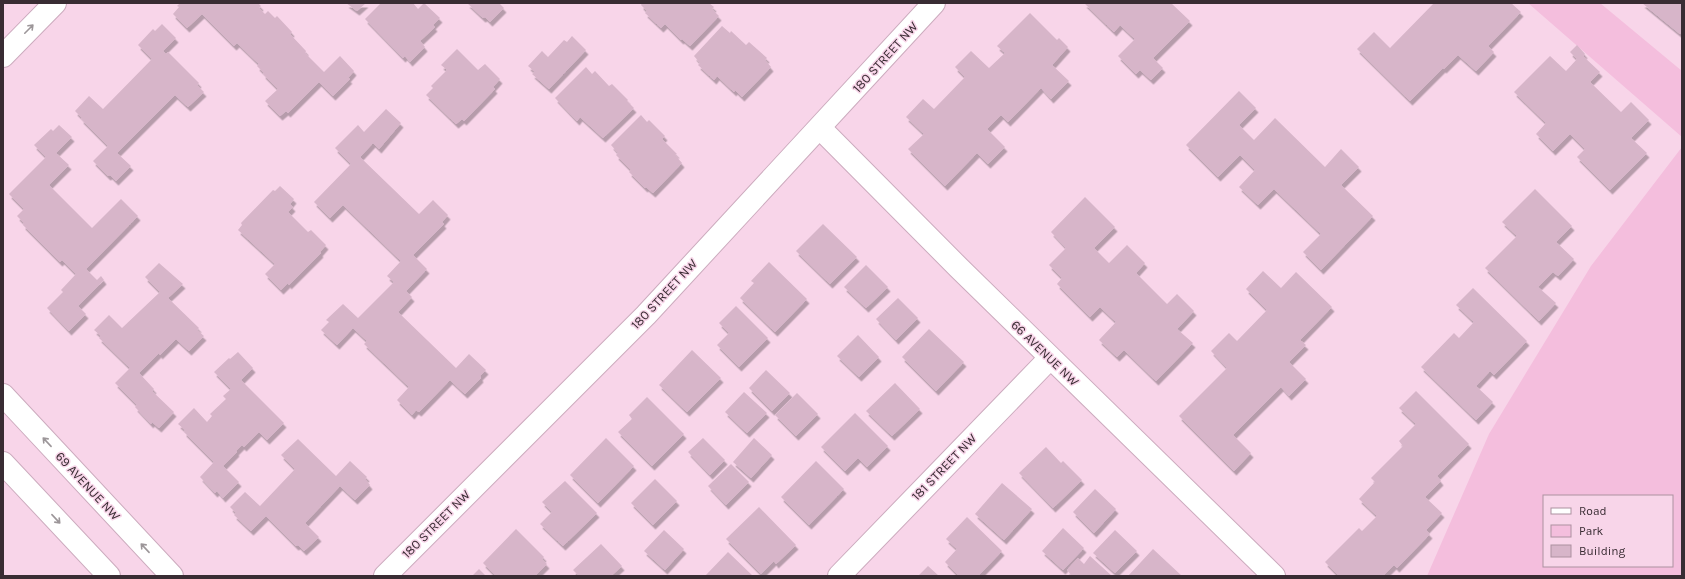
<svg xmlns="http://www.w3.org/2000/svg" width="1685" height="579" font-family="Karla,sans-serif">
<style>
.green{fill:#f4bedd;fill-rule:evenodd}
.building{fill:#d7b5c9;filter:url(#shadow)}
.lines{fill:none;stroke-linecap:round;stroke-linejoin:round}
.street-casing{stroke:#ccabbe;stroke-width:24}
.secondary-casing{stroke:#ccabbe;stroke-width:24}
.street{stroke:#fff;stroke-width:22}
.secondary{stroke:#fff;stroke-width:22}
.oneway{stroke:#9c9699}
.labels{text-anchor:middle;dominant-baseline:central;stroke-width:3;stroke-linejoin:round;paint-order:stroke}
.street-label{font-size:13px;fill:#392c33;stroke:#f8d5e9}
</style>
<defs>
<filter id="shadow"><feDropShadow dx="2.5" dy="4.5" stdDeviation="0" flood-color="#0004"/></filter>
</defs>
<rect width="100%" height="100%" fill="#f8d5e9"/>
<path class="green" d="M1528 3H1600L1682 71V137Z
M1682 147V576H1427L1489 434 1591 266ZM1544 496H1672V566H1544Z"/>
<path class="building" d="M180 3H258L261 6 259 8 265 14 268 11 275 18 277 16 292 32 290 34 306 51 305 53 324 72 340 56 354 71 348 78 350 79 333 96 319 82 288 113 286 111 280 116 265 101 278 89 263 74 264 73 257 66 259 64 237 43 234 46 202 14 187 28 173 14 179 7 177 6Z
M346 3H366L357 11Z
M381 3H413L418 9 424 3 440 18 433 25 435 27 420 41 425 47 410 62 405 56 403 58 365 19Z
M467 3H499L504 8 490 22 485 17 483 18Z
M642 3H709L714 7 712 9 719 16 690 46 682 39 681 40 665 24 661 28 645 13 647 11 641 5Z
M1084 3H1171L1190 21 1153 58 1163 68 1151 80 1140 70 1136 74 1118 56 1135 39 1120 25 1114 32Z
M1434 3H1511L1521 12 1488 46 1494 52 1476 71 1458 55 1444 69 1443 68 1410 101 1357 49 1374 32 1390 48Z
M1642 3H1682V31L1680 34Z
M1030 13 1057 40 1059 38 1068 47 1052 65 1069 81 1051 99 1041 88 1008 122 1001 115 987 129 1005 147 988 164 977 153 945 186 908 149 924 134 906 117 923 99 934 109 965 77 955 67 971 51 989 68 1005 53 997 46Z
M162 24 176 38 163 51 166 54 168 52 199 83 197 85 204 92 188 107 175 95 117 153 131 166 116 181 110 175 108 176 93 161 108 146 81 119 82 118 75 111 89 96 103 109 152 59 138 45 153 29 155 31Z
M722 26 730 33 731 31 746 45 749 42 767 58 765 60 771 67 742 97 735 90 734 92 717 76 714 80 698 65 700 63 694 56Z
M572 36 586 50 549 89 532 74 535 72 528 66 542 51 548 57 564 40 567 42Z
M1577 45 1585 54 1583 56 1600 72 1590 82 1621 112 1631 102 1649 120 1631 138 1647 153 1610 190 1577 157 1585 149 1570 134 1553 151 1536 134 1546 123 1514 92 1550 56 1566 71 1577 59 1570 52Z
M457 49 478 70 485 64 500 79 493 87 495 89 464 121 462 119 456 124 426 95 433 88 431 86 447 70 441 65Z
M586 67 592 74 595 71 609 86 612 84 628 100 627 101 634 108 603 138 580 117 577 121 555 98Z
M1239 91 1256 108 1239 125 1254 140 1275 118 1325 167 1341 149 1359 167 1341 185 1373 216 1321 270 1303 252 1321 234 1274 189 1258 205 1239 187 1255 170 1240 155 1218 177 1186 145Z
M386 109 401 123 379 149 373 143 360 157 419 214 433 200 448 215 442 222 444 224 413 255 427 269 406 291 412 297 398 312 456 368 469 354 486 370 480 376 481 378 465 394 450 380 419 412 416 410 412 415 397 400 409 387 364 344 367 341 353 328 337 345 321 330 329 322 326 320 343 304 358 318 394 282 387 276 401 261 343 205 330 218 314 202 351 164 335 148 358 125 364 132Z
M641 115 647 122 649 120 665 136 662 139 677 154 675 155 682 163 653 193 646 187 645 188 629 172 631 170 616 155 618 153 611 145Z
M59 125 72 137 56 153 69 165 49 185 92 228 121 199 138 216 86 269 97 280 101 276 104 280 78 306 86 314 69 331 47 308 63 292 61 290 76 274 62 260 60 262 23 225 24 223 17 216 24 209 9 194 46 157 34 145 51 129 53 131Z
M280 186 294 199 290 204 293 207 288 212 308 232 311 230 326 245 320 252 321 253 289 285 288 283 281 290 265 274 275 264 238 230 242 225 241 223 273 190 275 191Z
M1535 189 1572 226 1556 242 1574 259 1558 276 1553 272 1538 287 1556 303 1539 321 1485 268 1517 236 1502 222Z
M1085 197 1115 227 1094 248 1109 263 1127 245 1145 263 1136 273 1167 304 1177 294 1194 311 1177 329 1193 343 1156 381 1124 350 1117 357 1099 340 1116 322 1100 307 1090 317 1057 284 1062 278 1049 265 1066 248 1051 232Z
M823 224 857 257 830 284 796 251Z
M769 262 807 299 775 332 740 298 754 283 751 281Z
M159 263 183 284 168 298 199 328 197 330 204 336 189 351 176 339 160 355 159 353 139 373 154 389 152 391 174 412 159 428 152 422 151 424 135 407 137 405 115 383 130 368 99 338 101 336 94 330 109 315 122 328 160 292 145 277Z
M866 265 888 287 866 308 844 287Z
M1263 271 1281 288 1296 272 1332 307 1300 340 1306 345 1289 362 1306 379 1289 396 1281 387 1233 435 1251 453 1234 471 1179 416 1227 368 1211 351 1229 333 1237 341 1267 310 1246 289Z
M1473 288 1527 341 1494 375 1490 371 1476 386 1493 402 1476 420 1421 367 1454 333 1459 338 1474 322 1456 305Z
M898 298 918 318 896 340 876 319Z
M736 306 768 338 739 367 717 345 729 333 719 323Z
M929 329 964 362 936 391 902 357Z
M858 335 879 357 859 377 837 356Z
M692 350 721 378 687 412 659 385Z
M238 352 253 368 241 380 284 423 267 440 259 432 244 447 242 445 236 451 237 452 223 466 239 482 223 498 217 491 215 493 200 477 214 462 184 432 185 430 178 424 194 408 207 422 212 416 210 414 226 399 223 396 231 389 214 372 229 358 230 359Z
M766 370 790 393 772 411 749 388Z
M895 383 920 409 892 436 866 411Z
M1416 391 1469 444 1437 476 1441 481 1425 497 1442 513 1426 530 1430 534 1397 568 1394 565 1383 576H1339L1325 562 1359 528 1362 531 1377 516 1359 499 1375 482 1371 478 1403 446 1399 441 1416 424 1399 408Z
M744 392 767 413 747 433 725 412Z
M797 393 818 414 796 436 775 415Z
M647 397 684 434 652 466 618 432 632 419 629 415Z
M855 413 888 446 867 467 858 458 845 471 821 447Z
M606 438 634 466 598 503 570 475Z
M703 438 725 460 710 475 688 452Z
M754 438 772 455 751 478 733 462Z
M298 439 336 476 350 461 367 477 365 479 370 485 355 500 340 486 305 523 319 537 304 551 298 545 296 546 266 516 251 531 234 515 236 513 230 507 245 492 260 506 295 469 281 455Z
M1046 447 1061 463 1063 461 1082 480 1053 508 1019 473Z
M816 461 844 489 809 525 781 497Z
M731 464 749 482 726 505 708 486Z
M655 479 677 501 653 525 631 503Z
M565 481 597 513 563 546 540 524 552 512 542 502Z
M1002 483 1032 509 1004 540 975 514Z
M1095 489 1116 509 1094 533 1073 512Z
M759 507 796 545 776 564 774 561 761 574 726 539Z
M967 517 1002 551 978 576H959L945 562 957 549 946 539Z
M1063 528 1084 548 1063 570 1042 551Z
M516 529 544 557 542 559 547 564 535 576H496L483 563Z
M664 530 684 549 665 570 644 551Z
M1115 530 1137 551 1115 573 1093 553Z
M601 544 622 566 611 576H579L573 570Z
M1153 549 1182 576H1128Z
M728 552 753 576H705Z
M1090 556 1112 576H1072L1067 570 1078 558 1084 564Z
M928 566 939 576H918Z
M479 569 486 576H472Z"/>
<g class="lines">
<g class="street-casing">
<path id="street" d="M820 128 959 268 1274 576
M839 576 1050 358"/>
</g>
<g class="secondary-casing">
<path id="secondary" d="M3 56 55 3
M3 395 172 576
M3 463 109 576
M385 576 646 315 934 3"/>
</g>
<use href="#street" class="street"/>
<use href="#secondary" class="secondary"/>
</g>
<defs><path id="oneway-shaft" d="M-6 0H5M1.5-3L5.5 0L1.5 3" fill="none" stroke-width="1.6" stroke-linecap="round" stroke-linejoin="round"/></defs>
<g class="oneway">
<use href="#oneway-shaft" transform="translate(29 29) rotate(-45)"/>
<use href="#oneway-shaft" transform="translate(47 442) rotate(-133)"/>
<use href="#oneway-shaft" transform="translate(56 519) rotate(47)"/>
<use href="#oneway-shaft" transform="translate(145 548) rotate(-133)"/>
</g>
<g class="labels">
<g class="street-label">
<text transform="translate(885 57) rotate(-48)">180 STREET NW</text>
<text transform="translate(664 294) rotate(-47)">180 STREET NW</text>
<text transform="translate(1045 353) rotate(44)">66 AVENUE NW</text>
<text transform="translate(944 467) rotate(-46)">181 STREET NW</text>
<text transform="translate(88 486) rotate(47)">69 AVENUE NW</text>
<text transform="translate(436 524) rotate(-45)">180 STREET NW</text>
</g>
</g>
<rect width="1685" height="579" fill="none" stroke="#392c33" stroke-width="8"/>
<rect x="1543" y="495" width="130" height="72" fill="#f8d5e9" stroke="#ac91a0"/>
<rect x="1551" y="508" width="20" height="6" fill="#ffffff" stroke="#ac91a0"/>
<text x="1579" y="515" font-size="12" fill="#392c33">Road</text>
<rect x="1551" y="525" width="20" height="12" fill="#f4bedd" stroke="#ac91a0"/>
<text x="1579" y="535" font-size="12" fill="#392c33">Park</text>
<rect x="1551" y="545" width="20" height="12" fill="#d7b5c9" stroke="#ac91a0"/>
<text x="1579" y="555" font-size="12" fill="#392c33">Building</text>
</svg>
